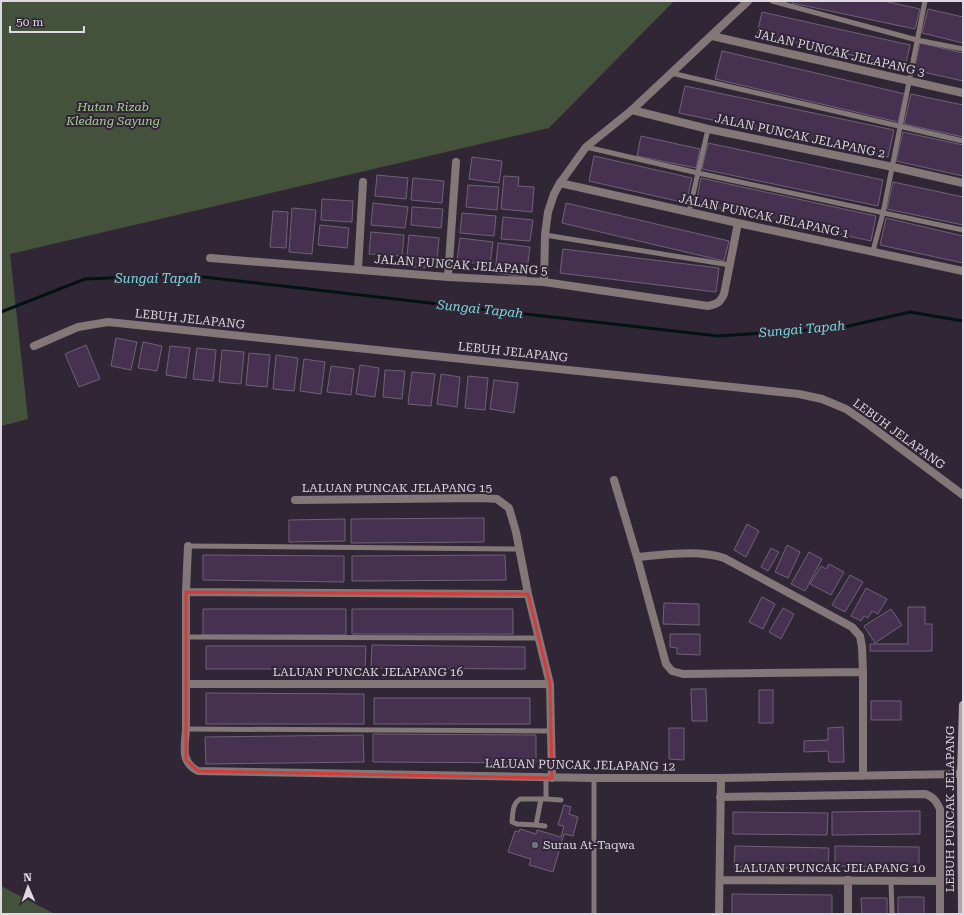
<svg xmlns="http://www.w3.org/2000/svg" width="964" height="915" font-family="'Roboto Serif',serif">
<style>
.green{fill:#44523c}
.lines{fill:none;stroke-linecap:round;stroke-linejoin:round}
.stream{stroke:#031314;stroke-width:3}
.building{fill:#473151;stroke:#6f6275}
.lane{stroke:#837777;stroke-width:5}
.street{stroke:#837777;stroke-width:8}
.secondary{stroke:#b5a2a3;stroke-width:8}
.marked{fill:none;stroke:#d73a3b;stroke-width:3;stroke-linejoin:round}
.worship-dot{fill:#6b7280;stroke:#312636;stroke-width:1.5}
.labels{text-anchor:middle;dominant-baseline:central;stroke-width:4;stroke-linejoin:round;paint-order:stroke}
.street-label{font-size:12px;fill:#dfd8e2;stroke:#312636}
.park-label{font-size:12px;font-style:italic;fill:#a9d094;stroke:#312636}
.poi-label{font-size:12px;fill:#dfd8e2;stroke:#312636;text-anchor:start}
.water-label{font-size:13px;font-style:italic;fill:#7ad9df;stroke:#312636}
</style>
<rect width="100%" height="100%" fill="#312636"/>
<path class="green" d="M1 1H674L549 128 10 254 28 419 1 426Z
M1 886 55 914H1Z"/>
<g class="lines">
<path class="stream" d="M1 312 85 279 186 275 718 336 840 328 910 312 963 321"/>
</g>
<path class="building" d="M793 1H884L920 9 915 29 792 3Z
M928 9 963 17V43L922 33Z
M762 12 910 45 905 67 757 34Z
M920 43 963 53V81L914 70Z
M722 51 905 94 898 122 715 79Z
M685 86 894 130 888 157 679 113Z
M911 94 963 105V137L904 124Z
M903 132 963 145V176L896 161Z
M641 136 700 149 696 168 637 156Z
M708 143 883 180 878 206 702 169Z
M594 156 692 178 686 203 589 181Z
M472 157 502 161 499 183 469 179Z
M377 175 408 178 406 199 375 196Z
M504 176 519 177 518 186 534 187 532 212 501 209Z
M413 178 444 181 442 203 411 200Z
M701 178 876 216 871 241 696 203Z
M893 182 963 197V225L887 209Z
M468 185 499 187 497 210 466 207Z
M322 199 353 201 352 222 321 220Z
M373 203 408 207 405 228 371 225Z
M566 203 729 241 724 261 562 223Z
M412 207 443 209 441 228 411 225Z
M292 208 316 210 312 254 289 252Z
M273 211 288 212 286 248 270 247Z
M462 213 496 216 494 236 460 233Z
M503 217 533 220 530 241 501 239Z
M886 218 963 236V263L880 245Z
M320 225 349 228 347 248 318 245Z
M371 232 404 235 402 256 369 254Z
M409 235 439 238 437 261 426 260 425 268 406 266Z
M460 238 493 242 490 265 457 261Z
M498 243 530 247 526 277 495 273Z
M563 249 719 268 716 292 560 273Z
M116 338 137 342 131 370 111 366Z
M143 342 162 346 157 371 138 368Z
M86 345 100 379 79 387 65 354Z
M170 346 190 348 186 378 166 375Z
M197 348 216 350 213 381 193 379Z
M222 350 244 352 241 384 219 382Z
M249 353 270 355 267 387 246 385Z
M276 355 298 358 294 391 273 389Z
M304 359 325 362 321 394 300 391Z
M360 365 379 368 375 397 356 394Z
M331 366 354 369 351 395 327 392Z
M385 370 405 371 402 399 383 397Z
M412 372 435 374 431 406 408 404Z
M441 374 460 377 457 407 437 404Z
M468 376 488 378 485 410 465 408Z
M494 380 518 383 514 413 490 409Z
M484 518V542L351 543V519Z
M345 519V541L289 542V520Z
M747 524 759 531 746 557 734 550Z
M787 545 800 552 788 578 775 572Z
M771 548 779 552 768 571 761 567Z
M809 552 822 559 805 591 791 584Z
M203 555 344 556V582L203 580Z
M505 555 506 580 352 581V556Z
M829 564 844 572 831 595 810 584 821 566 826 569Z
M850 575 863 582 845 612 832 605Z
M866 588 887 599 878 614 872 611 868 618 864 616 861 621 851 616Z
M762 597 775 604 763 629 749 622Z
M664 603 699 604V625L663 624Z
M908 607H925V624H932V651H870V644H908Z
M783 608 794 614 781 639 769 632Z
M203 609H346V635H203Z
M352 609H513V634H352Z
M891 609 902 625 875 643 864 626Z
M670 634H700V655L677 654V648L670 647Z
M372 645 525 647V669L371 668Z
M206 646H366L365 669H206Z
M691 689H706L707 721H692Z
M759 690H773V723H759Z
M206 693 364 694V724H206Z
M374 698H530V724H374Z
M871 701H901V720H871Z
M843 727 844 762H829L828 751 804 752V741L828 740V728Z
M669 728H684V760L669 759Z
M373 734 536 735V763L373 762Z
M363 735 364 762 206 764 205 737Z
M564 805 571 807 569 814 578 817 573 836 564 834 553 872 529 865 531 859 508 852 515 831 519 832 520 829 536 834 537 830 561 837 564 826 558 825Z
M920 811V834L832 835V812Z
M733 812 828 813 827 835 733 834Z
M735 846 829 848 828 869 734 867Z
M835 846 919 847V867L835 866Z
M732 894 832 895V914H732Z
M898 897H924V914H898Z
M861 898H887V914H862Z"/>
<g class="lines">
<path class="lane" d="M772 1 917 40 963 49
M671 73 963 141
M586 147 698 173 963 230
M689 212 708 129
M545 235 730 265
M873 251 883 213 925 1
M188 546 519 549
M186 637 540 638
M186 729 552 731
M546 778V799L561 800
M541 799 536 825 517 824 512 822C513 814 512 804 520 799H546
M536 825 545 826
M891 881 892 914
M594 914V778"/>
<path class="street" d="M712 36 963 93
M632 110 708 129 893 167 963 183
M560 183 738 223 963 271
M210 258 448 277 544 282 708 306C718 304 720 302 724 294L738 223
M358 269 363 182
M448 277 456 162
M544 282 545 235 548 212 554 194 560 183 586 147 632 110 748 1
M34 346 78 327 108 322 799 394 822 399 846 409 868 424 963 495
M614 480 637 557 666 664 672 671 683 674 863 672
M295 500 483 498 497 499 509 508 516 532 528 594 550 684 552 778
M188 546 186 592V729C185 747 180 762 198 771L594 778H721L961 774
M637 557C664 555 698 549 724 558L852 627 860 636 862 647 863 672V776
M186 592 528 594
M186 684H550
M720 797 925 794C934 797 936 801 940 809V914
M720 880 940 881
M848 880V914
M719 914 721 778"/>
<path class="secondary" d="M962 914 961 774 963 705"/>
</g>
<path class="marked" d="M186 592 528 594 550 684 552 778 198 771 186 760Z"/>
<circle class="worship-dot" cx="535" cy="845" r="4"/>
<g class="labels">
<g class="street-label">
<text transform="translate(840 53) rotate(13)">JALAN PUNCAK JELAPANG 3</text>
<text transform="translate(800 136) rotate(12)">JALAN PUNCAK JELAPANG 2</text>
<text transform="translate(764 216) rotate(12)">JALAN PUNCAK JELAPANG 1</text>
<text transform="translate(461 265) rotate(4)">JALAN PUNCAK JELAPANG 5</text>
<text transform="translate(190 319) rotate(6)">LEBUH JELAPANG</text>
<text transform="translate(513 352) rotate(6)">LEBUH JELAPANG</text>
<text transform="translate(899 434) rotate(36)">LEBUH JELAPANG</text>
<text x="397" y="488">LALUAN PUNCAK JELAPANG 15</text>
<text x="368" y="672">LALUAN PUNCAK JELAPANG 16</text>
<text transform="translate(580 765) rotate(1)">LALUAN PUNCAK JELAPANG 12</text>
<text transform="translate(950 809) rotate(-90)">LEBUH PUNCAK JELAPANG</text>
<text x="830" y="868">LALUAN PUNCAK JELAPANG 10</text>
</g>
<g class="park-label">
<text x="113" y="107">Hutan Rizab<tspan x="113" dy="14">Kledang Sayung</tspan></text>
</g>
<g class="poi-label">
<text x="543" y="845">Surau At-Taqwa</text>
</g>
<g class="water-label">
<text x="158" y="278">Sungai Tapah</text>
<text transform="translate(480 309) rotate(6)">Sungai Tapah</text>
<text transform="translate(802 329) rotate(-5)">Sungai Tapah</text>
</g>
</g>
<rect width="964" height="915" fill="none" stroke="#dfd8e2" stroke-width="4"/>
<g transform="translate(28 887) rotate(358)" stroke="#312636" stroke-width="3" paint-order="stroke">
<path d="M0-3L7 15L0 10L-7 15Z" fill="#dfd8e2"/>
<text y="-6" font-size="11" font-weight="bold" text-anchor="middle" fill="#dfd8e2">N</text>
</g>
<path d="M10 26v6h74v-6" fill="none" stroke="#dfd8e2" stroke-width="2"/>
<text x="16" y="26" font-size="12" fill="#dfd8e2" stroke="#312636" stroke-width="3" paint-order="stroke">50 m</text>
</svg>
